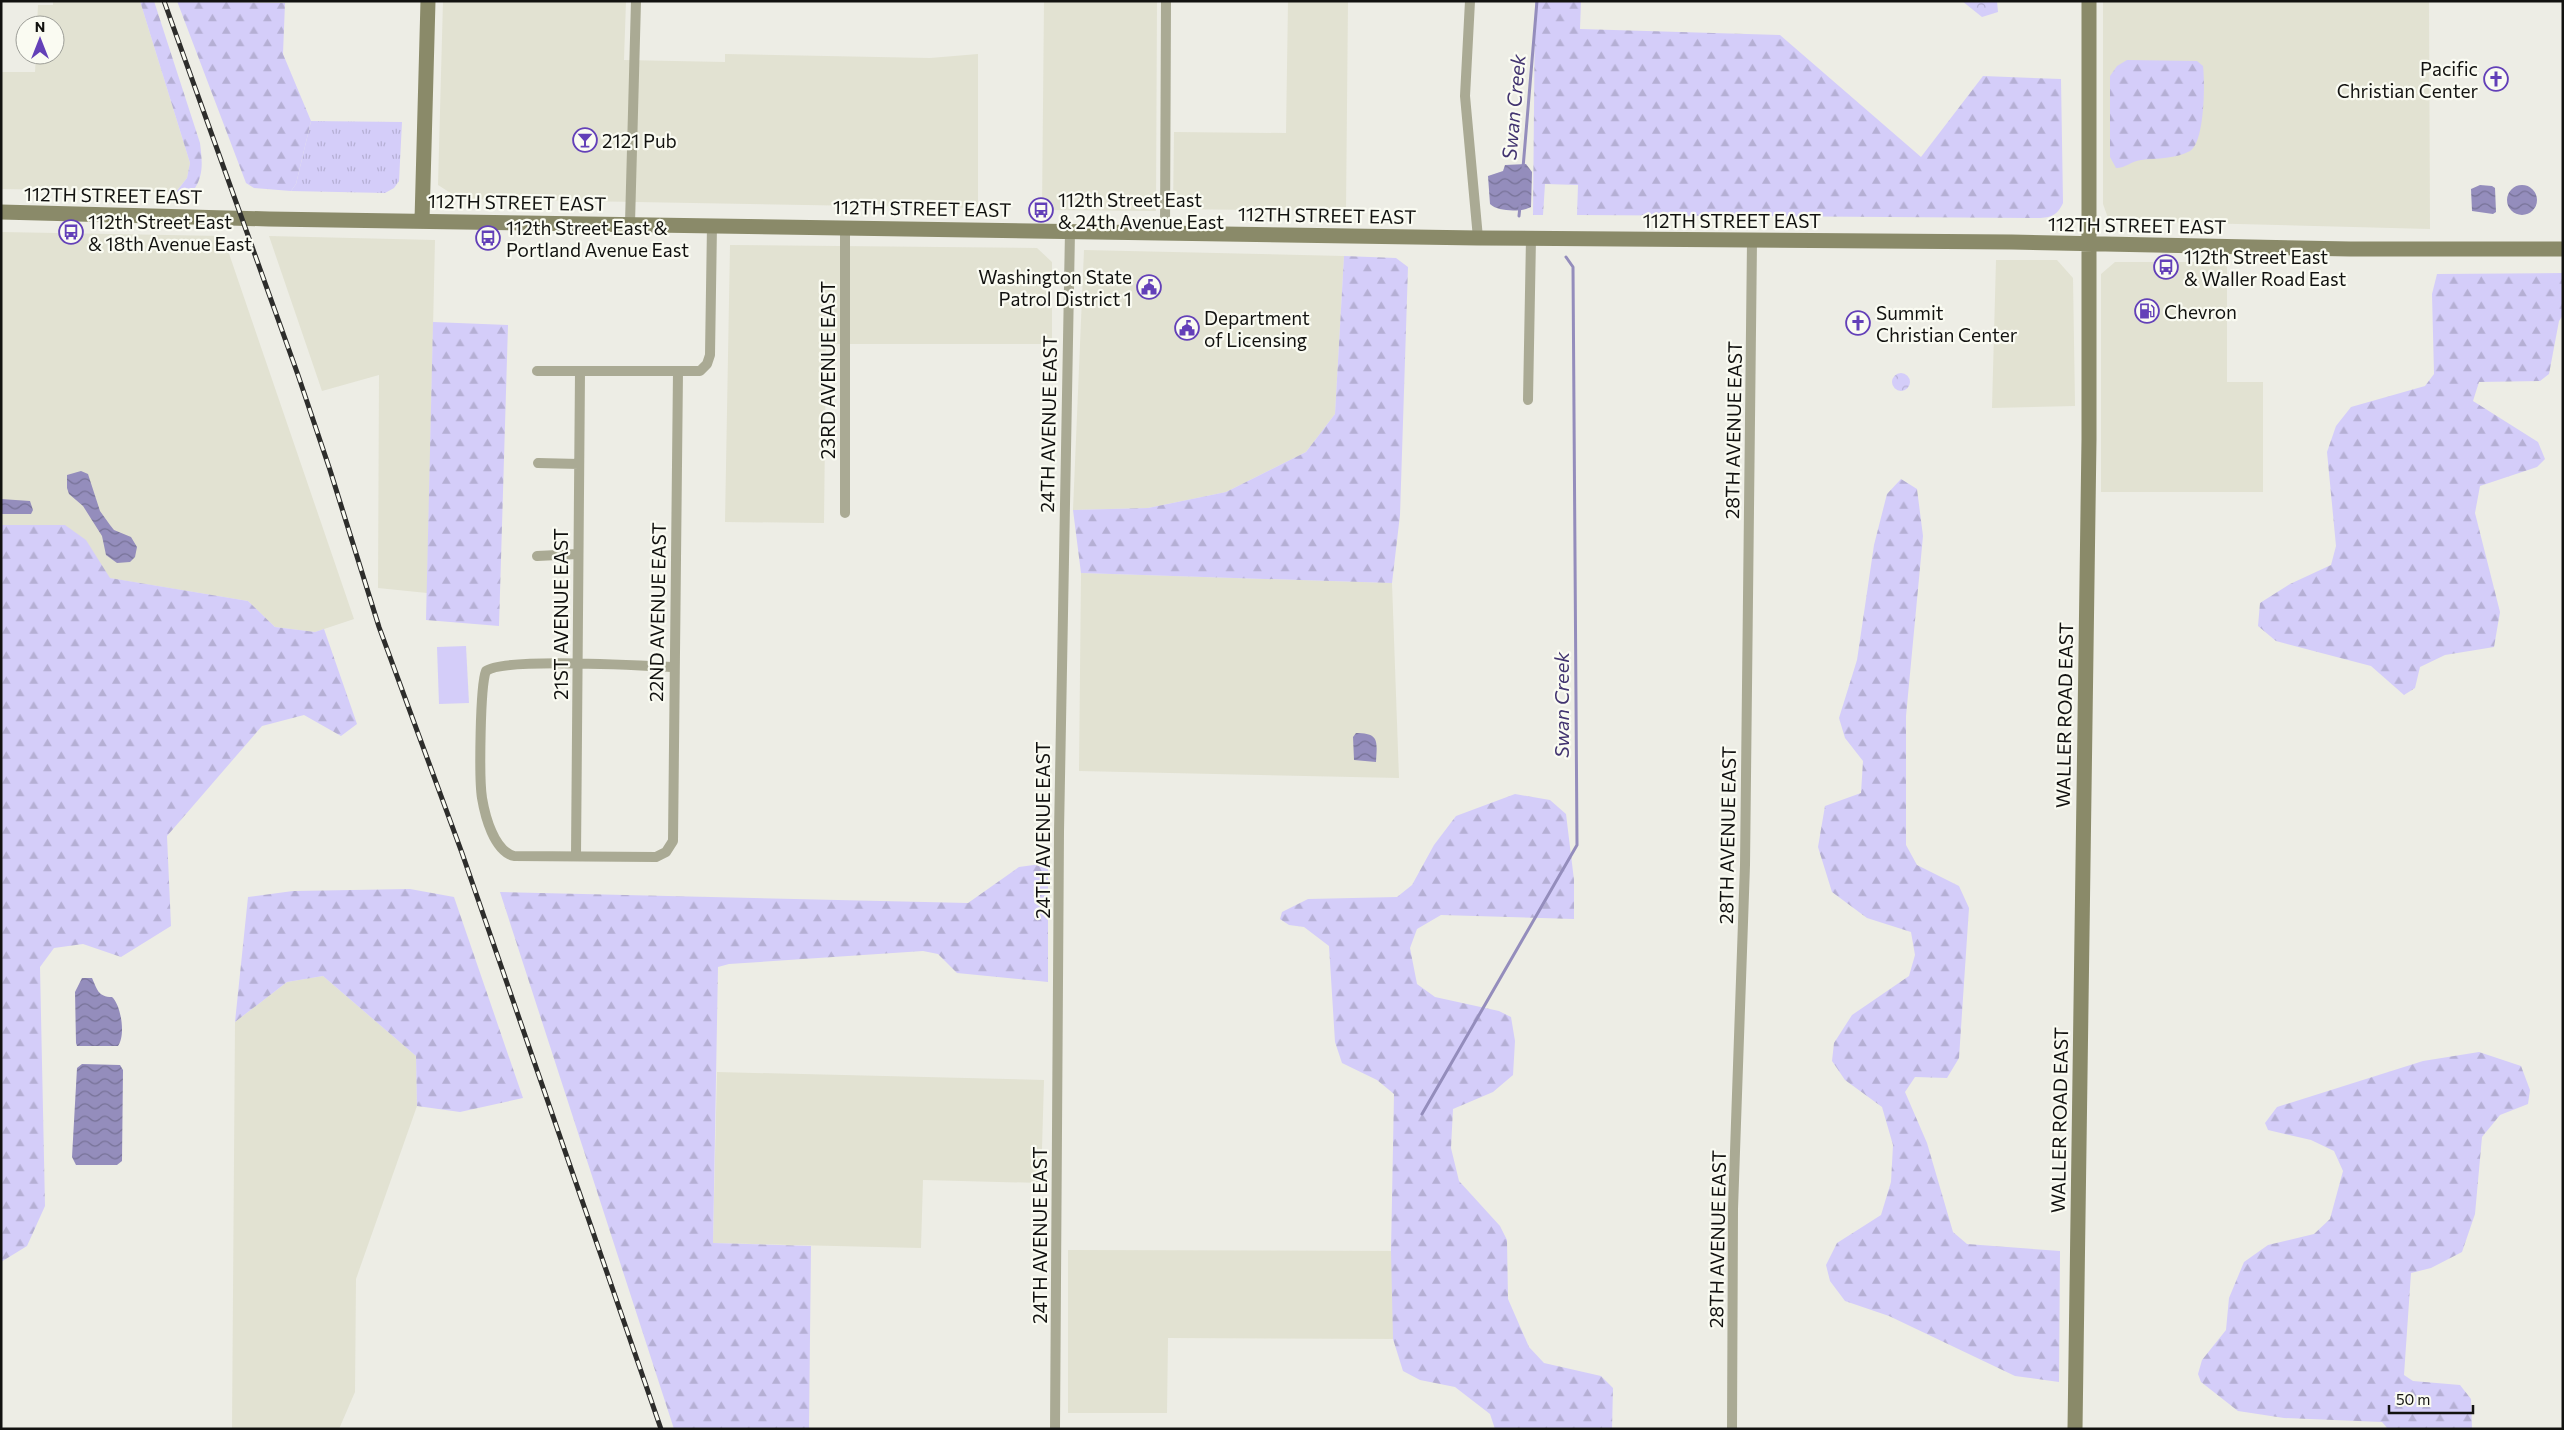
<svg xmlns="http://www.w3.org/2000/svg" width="2564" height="1430" font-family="Commissioner,sans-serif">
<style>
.built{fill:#e2e2d2}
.grass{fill:url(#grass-tufts)}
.forest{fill:url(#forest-firs)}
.park{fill:url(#park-crowns)}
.pitch{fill:#d4cdf9}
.water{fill:url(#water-waves)}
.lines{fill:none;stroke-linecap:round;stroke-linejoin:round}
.stream{stroke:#948dbc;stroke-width:3}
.street{stroke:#aaaa94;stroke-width:10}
.secondary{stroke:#8a8a69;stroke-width:15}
.rail-casing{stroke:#2d2d2b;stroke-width:5}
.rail{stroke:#fafbf2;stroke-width:3;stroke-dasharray:9;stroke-linecap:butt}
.labels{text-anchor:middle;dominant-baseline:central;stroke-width:4.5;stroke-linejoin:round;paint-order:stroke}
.poi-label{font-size:19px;fill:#121210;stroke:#fafbf2;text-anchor:start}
.street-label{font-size:19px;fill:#121210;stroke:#fafbf2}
.water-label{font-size:20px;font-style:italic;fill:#423470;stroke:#fafbf2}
</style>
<defs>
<pattern id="grass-tufts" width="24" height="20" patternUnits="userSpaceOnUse" patternTransform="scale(1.25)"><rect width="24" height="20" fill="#d4cdf9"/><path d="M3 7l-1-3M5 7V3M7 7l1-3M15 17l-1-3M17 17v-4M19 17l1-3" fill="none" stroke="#b5afd4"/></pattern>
<pattern id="forest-firs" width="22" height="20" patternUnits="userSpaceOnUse" patternTransform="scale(1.25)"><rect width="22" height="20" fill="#d4cdf9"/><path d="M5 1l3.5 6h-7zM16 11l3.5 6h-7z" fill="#b5afd4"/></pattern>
<pattern id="park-crowns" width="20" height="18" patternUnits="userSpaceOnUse" patternTransform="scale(1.25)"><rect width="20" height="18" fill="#d4cdf9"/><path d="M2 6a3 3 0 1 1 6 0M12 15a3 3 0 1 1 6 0" fill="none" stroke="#b5afd4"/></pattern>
<pattern id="water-waves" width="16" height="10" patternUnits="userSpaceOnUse" patternTransform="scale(1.25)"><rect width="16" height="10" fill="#948dbc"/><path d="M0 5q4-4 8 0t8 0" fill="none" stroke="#777297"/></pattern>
</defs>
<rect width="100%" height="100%" fill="#edede5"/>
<path class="built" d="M53 1H140L190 163 187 178 176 192 1 189V72H35L36 55H55V25H37L38 5H53Z
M443 1H626L624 60 725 62V54L930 58 978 54V208L460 199 438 185Z
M1044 1H1157L1156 211 1042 210Z
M1288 1H1348L1346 211 1173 209 1174 132 1286 133Z
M2103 1H2429L2430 229 2118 221 2108 218 2103 204Z
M1 232 223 236 354 619 315 632 275 627 248 601 109 578 86 541 1 525Z
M269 236 435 240 427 593 378 588 379 375 322 391Z
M730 245 1037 248 1052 262V344H826L824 523 725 522Z
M1084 250 1344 256 1335 414 1306 452 1226 492 1148 508 1073 510Z
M1996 260H2057L2073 278 2075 406 1992 408Z
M2115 262H2227V382H2263V492H2101V274Z
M1081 573 1392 583 1399 778 1079 771Z
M323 976 416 1056 417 1106 356 1279 355 1392 339 1429H232L235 1022 287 982Z
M717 1072 1044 1080 1041 1183 923 1180 921 1248 713 1243Z
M1068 1250 1404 1251V1339L1168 1338 1167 1413H1068Z"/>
<path class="grass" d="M311 121 402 122 399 181 394 188 385 193 291 191 296 184Z"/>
<path class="forest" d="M140 1H154L200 143C202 160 204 174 195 188L176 192 187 178 190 163Z
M177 1 285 3 283 54 311 121 296 184 291 191 254 188 246 183Z
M1535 1H1581L1580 29 1780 35 1921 157 1983 76 2061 79 2063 203C2056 218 2048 218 2032 218L1577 215 1578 185 1545 184 1543 215H1533Z
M2127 60 2197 61 2203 66C2205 82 2205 142 2190 151 2176 159 2157 158 2141 160 2131 161 2126 168 2116 168L2110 157V76L2117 66Z
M1344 256 1396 258 1408 267 1400 515 1392 583 1081 573 1073 510 1148 508 1226 492 1306 452 1335 414Z
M2563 273V315L2559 321 2549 374 2540 381 2479 382 2473 401 2538 442 2545 459 2537 467 2480 486 2475 513 2500 612 2494 647 2445 655 2420 667 2415 688 2404 695 2371 666 2276 641 2258 626 2260 603 2290 584 2331 565 2336 546 2327 452 2336 426 2351 407 2425 386 2434 374 2432 294 2437 274Z
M433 322 508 325 499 626 426 620Z
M1901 479 1917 489 1923 536 1906 716V845L1917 865 1959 886 1969 908 1959 1058 1947 1078 1915 1077 1905 1092 1927 1143 1953 1232 1967 1244 2060 1251 2059 1382 2015 1376 1889 1316 1845 1301 1830 1281 1826 1265 1837 1243 1881 1215 1891 1182 1893 1145 1882 1107 1845 1080 1832 1061 1834 1043 1852 1015 1909 976 1915 955 1911 932 1867 918 1832 892 1818 847 1825 806 1861 793 1863 761 1845 738 1839 718 1857 660 1874 545 1887 494Z
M1 525H65L86 540 110 578 248 601 275 627 315 632 324 629 357 724 341 736 304 715 262 726 167 836 171 926 121 957 83 944 54 948 40 967 45 1206 27 1246 1 1262Z
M1515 794 1550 800 1566 814 1574 880V919L1441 915 1417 929 1410 948 1417 984 1435 997 1499 1011 1511 1017 1515 1041 1513 1075 1493 1092 1453 1109 1451 1148 1459 1181 1500 1226 1507 1240 1508 1299 1529 1347 1544 1363 1601 1376 1613 1388 1612 1429H1495L1490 1414 1455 1387 1420 1380 1403 1371 1393 1339 1391 1251 1394 1094 1377 1080 1342 1063 1335 1042 1329 946 1304 927 1289 925 1280 919 1282 912 1308 899 1397 897 1412 885 1434 845 1456 816Z
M1048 863V982L957 973 938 954 923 951 729 964 718 967 713 1243 811 1246 809 1429H674L500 892 968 903 1019 867Z
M410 889 454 897 523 1098 460 1112 417 1106 416 1056 323 976 287 982 235 1022 248 897 293 891Z
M2479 1052 2521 1066 2530 1090 2528 1104 2500 1115 2482 1137 2475 1214 2462 1252 2431 1268 2411 1273 2404 1375 2413 1381 2460 1385 2471 1399 2472 1429H2388L2382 1422 2284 1418 2238 1411 2201 1382 2198 1374 2202 1360 2226 1330 2229 1298 2244 1262 2268 1245 2314 1234 2330 1219 2343 1171 2334 1151 2311 1140 2268 1130 2265 1123 2277 1107 2423 1061Z"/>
<path class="park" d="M1962 1H1997L1998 12 1982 17Z
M1892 382a9 9 0 1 1 18 0a9 9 0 1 1-18 0Z"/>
<path class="pitch" d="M466 646 469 703 439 704 437 647Z"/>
<path class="water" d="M1526 164 1532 172 1531 207C1522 212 1498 212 1490 204L1488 176 1503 171 1505 165Z
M2480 185 2492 186 2495 188 2496 212 2493 214 2472 211 2471 189Z
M2507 200a15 15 0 1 1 30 0a15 15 0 1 1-30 0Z
M81 471 88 474 100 511 110 525 114 530 131 537 137 547 135 557 130 562 117 563 106 555 102 536 83 506 69 494 67 488V475Z
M1 499 30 501 33 510 31 514H1Z
M1356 733C1380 733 1377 742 1376 762L1354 760 1353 737Z
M82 978H92C97 989 98 997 112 997 121 1005 126 1035 118 1046H77L76 1043 75 992Z
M82 1064 120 1065 123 1070 122 1161 117 1165H76L72 1157 77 1068Z"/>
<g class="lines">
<path class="stream" d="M1523 168 1537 1
M1519 216 1520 206
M1422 1114 1577 845 1573 267 1566 257"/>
<path class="street" d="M1470 1 1465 96 1478 238
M630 223 636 1
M1165 231 1166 1
M537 371H700L707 364 710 355 712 225
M1528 400 1531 238
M538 463 579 464
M845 513V227
M537 556 578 554
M674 667C644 666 504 657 486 671 480 686 479 779 482 798 485 816 494 851 514 856L656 857 666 852 673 841 678 371
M576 856 580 372
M1055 1429 1059 832 1070 231
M1732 1429 1733 1209 1745 865 1752 241"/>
<path class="secondary" d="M1 212 269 219 1478 238 2012 242 2350 249H2563
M422 220 428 1
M2075 1429 2089 439V1"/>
<g class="rail-casing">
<path id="rail" d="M164 1 298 375 330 470 379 627 462 853 661 1429"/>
</g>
<use href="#rail" class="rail"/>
</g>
<defs>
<g id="church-ring" transform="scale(1.25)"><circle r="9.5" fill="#fafbf2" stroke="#6340b8" stroke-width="1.5"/><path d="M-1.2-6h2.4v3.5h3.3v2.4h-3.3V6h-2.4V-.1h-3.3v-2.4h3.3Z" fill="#6340b8"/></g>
<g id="bar-ring" transform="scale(1.25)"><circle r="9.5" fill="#fafbf2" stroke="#6340b8" stroke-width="1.5"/><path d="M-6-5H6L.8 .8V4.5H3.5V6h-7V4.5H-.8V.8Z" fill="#6340b8"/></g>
<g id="bus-ring" transform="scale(1.25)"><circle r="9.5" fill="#fafbf2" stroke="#6340b8" stroke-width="1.5"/><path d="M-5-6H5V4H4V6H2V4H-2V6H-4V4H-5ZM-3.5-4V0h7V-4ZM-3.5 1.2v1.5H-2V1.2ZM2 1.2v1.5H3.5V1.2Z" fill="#6340b8"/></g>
<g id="civic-ring" transform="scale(1.25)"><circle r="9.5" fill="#fafbf2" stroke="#6340b8" stroke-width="1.5"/><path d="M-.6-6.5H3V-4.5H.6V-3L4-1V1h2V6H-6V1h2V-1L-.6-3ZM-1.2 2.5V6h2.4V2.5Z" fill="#6340b8"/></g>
<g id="fuel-ring" transform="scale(1.25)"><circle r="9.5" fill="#fafbf2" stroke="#6340b8" stroke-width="1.5"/><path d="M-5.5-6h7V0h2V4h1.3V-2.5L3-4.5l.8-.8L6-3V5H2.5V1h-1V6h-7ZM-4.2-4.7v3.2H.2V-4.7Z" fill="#6340b8"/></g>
</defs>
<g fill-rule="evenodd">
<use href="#church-ring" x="2496" y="79"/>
<use href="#bar-ring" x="585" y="140"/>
<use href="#bus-ring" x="1041" y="210"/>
<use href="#bus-ring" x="71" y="232"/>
<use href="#bus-ring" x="488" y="238"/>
<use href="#bus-ring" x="2166" y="267"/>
<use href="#civic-ring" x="1149" y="287"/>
<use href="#fuel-ring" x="2147" y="311"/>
<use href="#church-ring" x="1858" y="323"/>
<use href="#civic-ring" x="1187" y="328"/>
</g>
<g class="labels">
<g class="poi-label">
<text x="2478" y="68" text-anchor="end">Pacific<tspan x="2478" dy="22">Christian Center</tspan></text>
<text x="602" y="140">2121 Pub</text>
<text x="1058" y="199">112th Street East<tspan x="1058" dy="22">&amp; 24th Avenue East</tspan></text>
<text x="88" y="221">112th Street East<tspan x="88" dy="22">&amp; 18th Avenue East</tspan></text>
<text x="506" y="227">112th Street East &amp;<tspan x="506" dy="22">Portland Avenue East</tspan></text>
<text x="2184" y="256">112th Street East<tspan x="2184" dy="22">&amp; Waller Road East</tspan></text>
<text x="1132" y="276" text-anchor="end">Washington State<tspan x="1132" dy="22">Patrol District 1</tspan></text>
<text x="2164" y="311">Chevron</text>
<text x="1876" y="312">Summit<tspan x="1876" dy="22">Christian Center</tspan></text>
<text x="1204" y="317">Department<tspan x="1204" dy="22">of Licensing</tspan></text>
</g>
<g class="street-label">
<text transform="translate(113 195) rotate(1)">112TH STREET EAST</text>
<text transform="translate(517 202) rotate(1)">112TH STREET EAST</text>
<text transform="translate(922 208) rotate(1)">112TH STREET EAST</text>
<text transform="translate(1327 215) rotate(1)">112TH STREET EAST</text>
<text x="1732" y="220">112TH STREET EAST</text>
<text transform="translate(2137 225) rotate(1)">112TH STREET EAST</text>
<text transform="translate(827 370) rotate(-90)">23RD AVENUE EAST</text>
<text transform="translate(1048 424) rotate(-89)">24TH AVENUE EAST</text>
<text transform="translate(1733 430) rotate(-89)">28TH AVENUE EAST</text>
<text transform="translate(657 612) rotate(-89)">22ND AVENUE EAST</text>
<text transform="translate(560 614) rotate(-90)">21ST AVENUE EAST</text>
<text transform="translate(2064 715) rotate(-89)">WALLER ROAD EAST</text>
<text transform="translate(1042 830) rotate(-90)">24TH AVENUE EAST</text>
<text transform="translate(1727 835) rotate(-89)">28TH AVENUE EAST</text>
<text transform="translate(2059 1120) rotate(-89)">WALLER ROAD EAST</text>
<text transform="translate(1039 1235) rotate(-90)">24TH AVENUE EAST</text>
<text transform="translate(1717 1239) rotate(-89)">28TH AVENUE EAST</text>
</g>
<g class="water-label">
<text transform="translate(1513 107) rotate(-85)">Swan Creek</text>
<text transform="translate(1561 705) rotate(-90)">Swan Creek</text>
</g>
</g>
<rect width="2564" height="1430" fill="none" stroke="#121210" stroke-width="5"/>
<g transform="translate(40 40)"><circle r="24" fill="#fafbf2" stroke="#9d9e98"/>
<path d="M0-4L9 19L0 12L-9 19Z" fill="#6340b8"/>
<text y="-8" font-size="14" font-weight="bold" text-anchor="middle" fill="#121210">N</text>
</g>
<path d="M2389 1405v8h84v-8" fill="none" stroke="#121210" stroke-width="2.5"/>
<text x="2396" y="1405" font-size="15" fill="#121210" stroke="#fafbf2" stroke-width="4" paint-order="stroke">50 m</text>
</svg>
